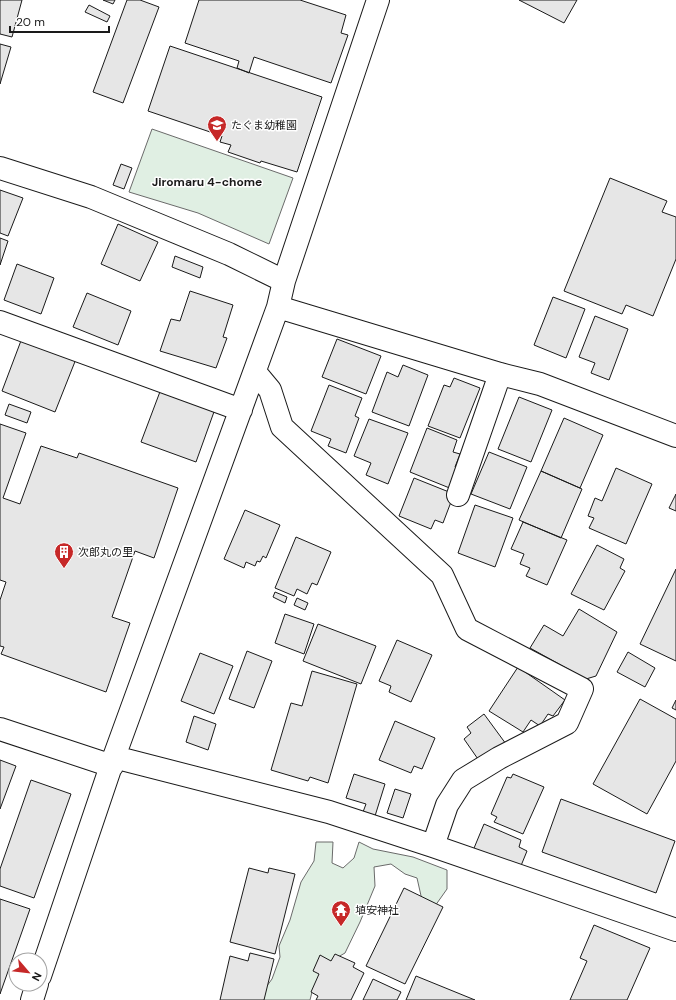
<svg xmlns="http://www.w3.org/2000/svg" width="676" height="1000" font-family="'DM Sans','Noto Sans JP',sans-serif">
<style>
.green{fill:#e0efe3;stroke:#6a6a6a}
.building{fill:#e6e6e6;stroke:#1a1a1a}
.lines{fill:none;stroke-linecap:round;stroke-linejoin:round}
.minor-casing{stroke:#1a1a1a;stroke-width:24}
.minor{stroke:#fff;stroke-width:22}
.labels{text-anchor:middle;dominant-baseline:central;stroke-width:3;stroke-linejoin:round;paint-order:stroke}
.poi-label{font-size:11px;fill:#1a1a1a;stroke:#fff;text-anchor:start}
.neighbourhood-label{font-size:12px;font-weight:bold;fill:#1a1a1a;stroke:#fff}
</style>
<rect width="100%" height="100%" fill="#fff"/>
<path class="green" d="M152 129 293 178 269 244 198 213 129 192Z
M316 842H333L332 863 343 868 354 858 359 842 373 849 413 857 447 870V889L435 906 424 909 417 878 405 874 391 864 374 867 375 886 360 922 345 953 338 957 312 992 310 1000H261V994L272 979 280 957 279 946 290 920 301 882 314 861Z"/>
<path class="building" d="M0 0H22L12 37 0 34Z
M103 0H115L113 4Z
M127 0H140L159 7 123 103 93 92Z
M199 0H300L346 15 341 33 348 35 331 83 254 57 249 73 237 68 239 61 185 43Z
M519 0H577L564 23Z
M89 5 110 16 107 22 85 12Z
M0 44 11 47 0 84Z
M170 46 322 97 297 172 261 161 260 163 228 152 231 145 220 142 222 136 148 111Z
M121 164 132 168 124 189 113 185Z
M610 178 667 201 662 212 676 217V259L653 316 626 305 622 314 564 291Z
M0 190 23 198 8 236 0 233Z
M118 224 158 242 140 281 101 264Z
M0 238 8 241 0 265Z
M175 256 203 267 200 278 172 267Z
M17 264 54 278 41 314 4 300Z
M190 291 233 305 223 337 227 338 216 368 160 351 171 319 180 321Z
M87 293 131 311 118 345 73 327Z
M553 297 585 309 566 358 534 345Z
M595 316 628 329 609 380 591 373 595 363 579 357Z
M22 338 76 359 55 412 2 391Z
M337 339 381 356 366 394 322 377Z
M403 365 428 375 409 426 372 412 387 372 398 377Z
M454 378 480 388 460 438 428 426 444 385 450 387Z
M329 385 362 398 355 416 359 418 346 453 328 446 331 439 311 431Z
M161 389 215 409 196 462 141 442Z
M519 397 552 410 531 462 498 449Z
M9 404 31 412 27 423 5 415Z
M564 418 603 435 580 488 541 471Z
M369 419 408 433 388 484 366 475 371 463 354 456Z
M0 424 26 433 3 498 20 504 41 446 77 458 79 453 178 488 154 558 135 551 112 617 130 623 106 692 1 654 4 647 0 646V600L6 582 0 580Z
M427 428 457 440 453 452 460 454 455 467 465 471 457 491 410 472Z
M489 452 527 467 510 509 471 494Z
M616 468 652 484 626 544 589 528 594 518 588 516 595 498 602 501Z
M541 471 582 489 561 538 519 520Z
M414 478 454 494 443 523 435 520 431 529 399 516Z
M676 494V511L669 508Z
M475 505 513 518 495 567 458 553Z
M245 510 280 525 266 558 263 556 260 562 257 561 255 566 246 562 244 568 224 559Z
M523 522 567 540 547 585 526 576 530 568 520 564 524 554 511 549Z
M296 537 331 552 317 585 312 583 307 594 297 589 294 596 275 588Z
M597 545 624 559 620 568 625 571 604 610 571 594Z
M676 569V661L640 644Z
M275 592 287 597 285 603 273 597Z
M297 598 308 603 305 610 294 605Z
M579 609 617 632 596 676 586 679 530 648 544 625 563 636Z
M285 614 314 624 304 654 275 643Z
M318 624 376 646 361 684 303 661Z
M397 640 432 655 411 702 389 692 391 686 379 681Z
M247 651 272 661 254 708 229 699Z
M628 652 655 668 645 687 617 672Z
M200 653 233 666 214 714 181 701Z
M518 667 565 700 553 716 548 714 540 726 531 720 523 732 489 711Z
M312 671 357 684 328 783 310 777 308 781 271 770 291 703 302 706Z
M640 699 676 719V761L647 814 593 784Z
M676 700V710L672 708Z
M484 714 506 744 480 762 464 739 471 733 467 727Z
M194 716 216 724 208 750 186 742Z
M395 721 435 738 422 769 414 766 411 773 379 760Z
M0 760 16 766 0 809Z
M354 774 385 784 375 816 363 812 366 804 346 798Z
M513 774 544 787 523 834 494 822 497 817 491 814 507 777 511 778Z
M31 780 71 794 34 898 0 886V869Z
M395 789 411 794 403 818 387 813Z
M561 799 675 841 656 893 542 852Z
M484 824 521 840 519 847 527 851 518 873 472 853Z
M249 868 268 873 269 868 295 874 275 954 230 942Z
M404 888 443 907 405 984 366 966Z
M0 899 30 909 0 994Z
M594 925 650 948 627 1000H570L587 961 580 958Z
M250 953 274 959 264 1000H220L230 956 248 961Z
M335 954 355 963 353 967 364 973 351 1000H316L318 996 311 992 319 974 313 971 320 955 331 961Z
M416 976 475 1000H406Z
M373 979 401 992 397 1000H363Z"/>
<g class="lines">
<g class="minor-casing">
<path id="minor" d="M0 168 91 197 229 254 284 281
M278 307 500 374 540 384 676 436
M0 322 241 410
M255 372 270 390 282 427 442 575 467 629 582 689 567 723 499 758 463 780 447 805 433 846
M458 495 500 374
M0 729 112 766
M114 757 329 812 433 846 676 930
M40 976 114 757 278 307 284 281 378 0
M32 1000 37 984"/>
</g>
<use href="#minor" class="minor"/>
</g>
<defs>
<g id="school-pin" transform="scale(1)"><path d="M0 17L-7.5 6A9.5 9.5 0 1 1 7.5 6Z" fill="#c62828" stroke="#fff"/><path d="M0-5L7-2L0 1L-7-2ZM-4 1L0 2.5L4 1V4Q0 6-4 4Z" fill="#fff"/></g>
<g id="building-pin" transform="scale(1)"><path d="M0 17L-7.5 6A9.5 9.5 0 1 1 7.5 6Z" fill="#c62828" stroke="#fff"/><path d="M-4-6H4V6H1V3H-1V6H-4ZM-2.5-4.3h1.7v1.8h-1.7ZM.8-4.3h1.7v1.8H.8ZM-2.5-1h1.7V.8h-1.7ZM.8-1h1.7V.8H.8Z" fill="#fff"/></g>
<g id="temple-pin" transform="scale(1)"><path d="M0 17L-7.5 6A9.5 9.5 0 1 1 7.5 6Z" fill="#c62828" stroke="#fff"/><path d="M0-6L5-2H3V0L6.5 2.5H4V6H1.5V3h-3V6H-4V2.5H-6.5L-3 0V-2H-5Z" fill="#fff"/></g>
</defs>
<g fill-rule="evenodd">
<use href="#school-pin" x="217" y="125"/>
<use href="#building-pin" x="64" y="552"/>
<use href="#temple-pin" x="341" y="910"/>
</g>
<g class="labels">
<g class="poi-label">
<text x="231" y="125">たぐま幼稚園</text>
<text x="78" y="552">次郎丸の里</text>
<text x="355" y="910">埴安神社</text>
</g>
<g class="neighbourhood-label">
<text x="207" y="182">Jiromaru 4-chome</text>
</g>
</g>
<g transform="translate(28 972) rotate(118)"><circle r="19" fill="#ffffff" stroke="#a3a3a3"/>
<path d="M0-3L7 15L0 10L-7 15Z" fill="#c62828"/>
<text y="-6" font-size="11" font-weight="bold" text-anchor="middle" fill="#1a1a1a">N</text>
</g>
<path d="M10 26v6h99v-6" fill="none" stroke="#1a1a1a" stroke-width="2"/>
<text x="16" y="26" font-size="12" fill="#1a1a1a" stroke="#ffffff" stroke-width="3" paint-order="stroke">20 m</text>
</svg>
